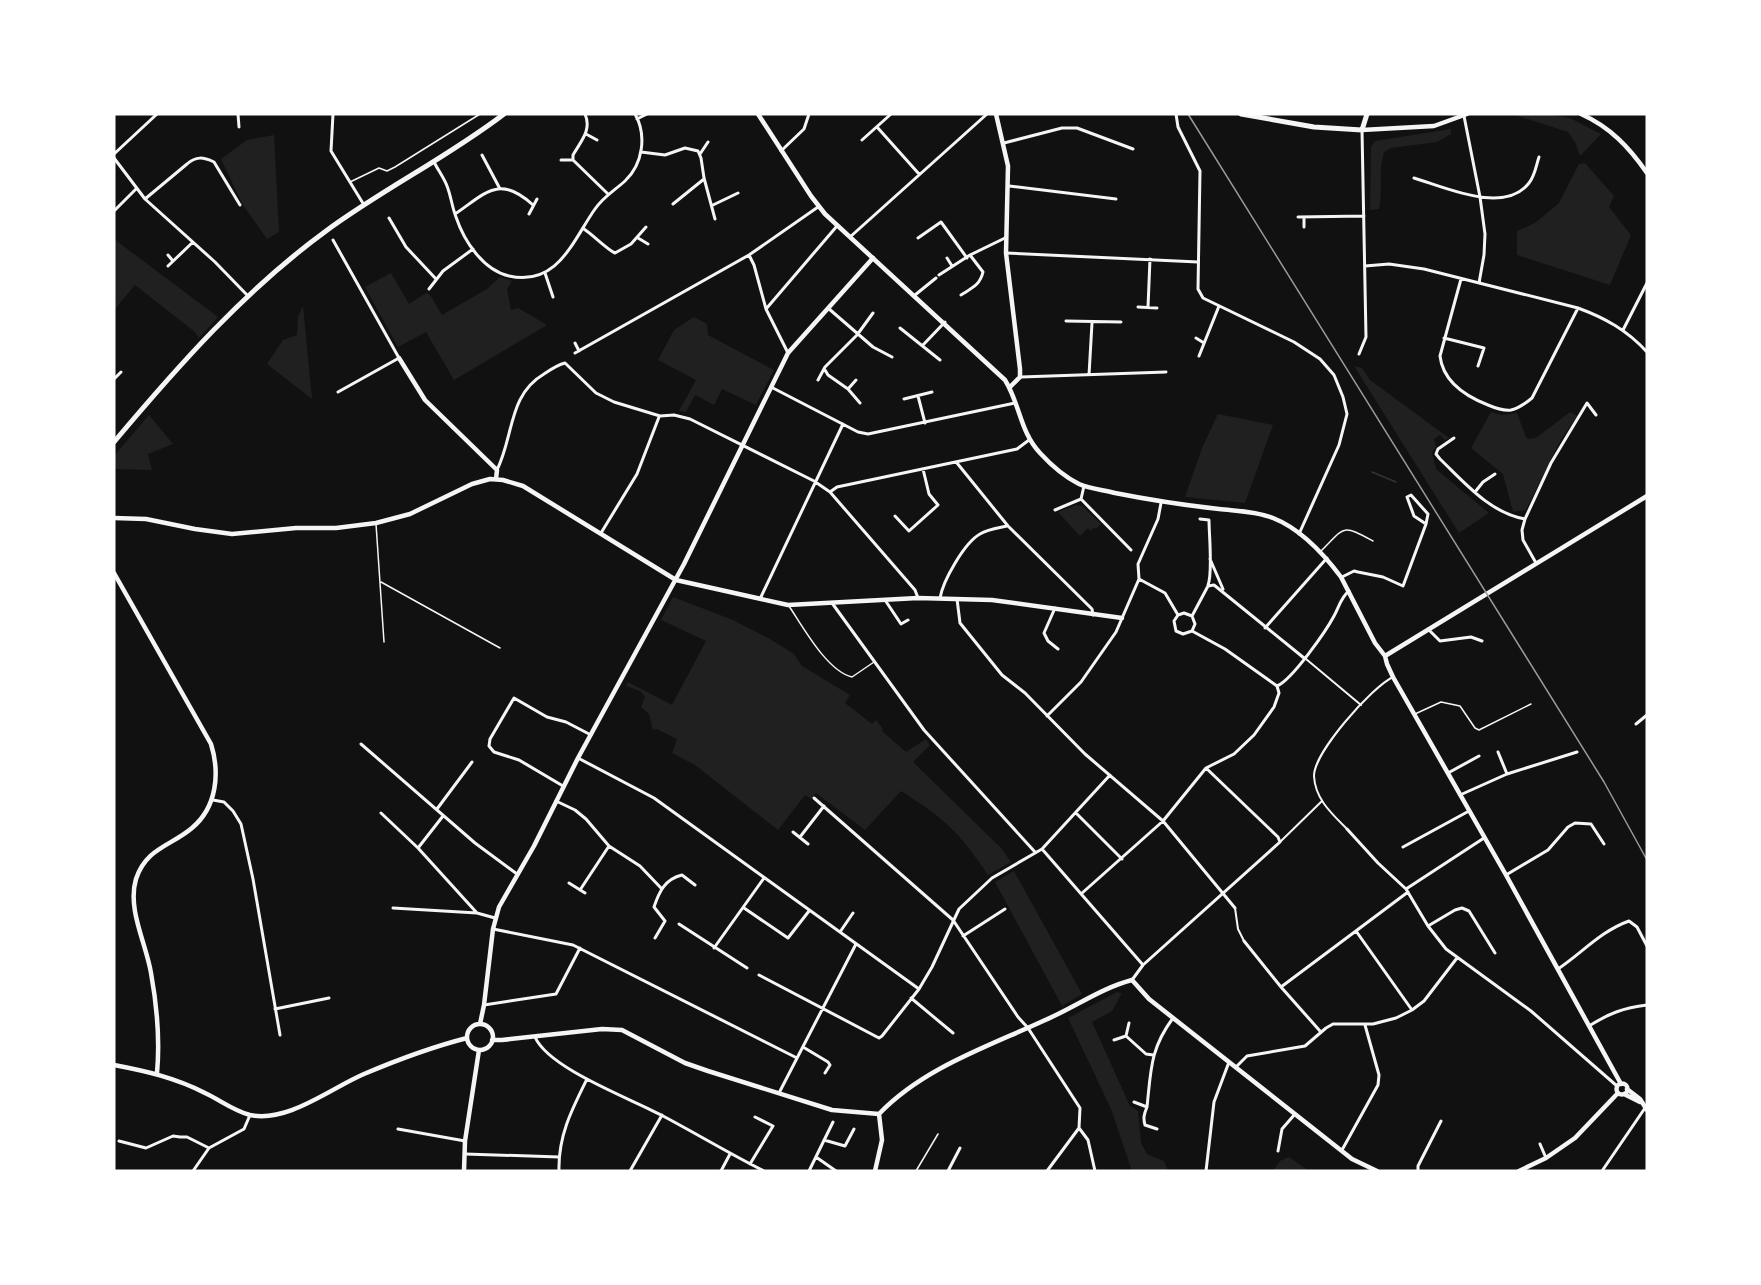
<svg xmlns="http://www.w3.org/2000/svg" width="1761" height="1285" font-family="'DM Sans',sans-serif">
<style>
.green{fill:#202020}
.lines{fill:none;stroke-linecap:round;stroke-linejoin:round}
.stream{stroke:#333;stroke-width:1.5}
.service{stroke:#f5f5f5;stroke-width:1.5}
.pedestrian{stroke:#f5f5f5;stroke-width:2}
.minor{stroke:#f5f5f5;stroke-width:3}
.tertiary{stroke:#f5f5f5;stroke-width:4.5}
.secondary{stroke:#f5f5f5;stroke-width:4.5}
.primary{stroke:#f5f5f5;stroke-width:5}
.rail{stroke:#9a9a9a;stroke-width:1.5}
</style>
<rect width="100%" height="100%" fill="#111"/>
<path class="green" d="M1512 114H1547L1570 118 1601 134 1580 156 1575 142 1568 132Z
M1451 129V134L1437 142 1391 148 1384 152C1378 173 1383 189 1379 209L1370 210 1371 147 1375 141Z
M274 135 279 232 267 239 243 205 221 159 247 140Z
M1585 163 1614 196 1609 207 1631 235 1610 285 1517 255V231L1535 223 1559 203 1579 164Z
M114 239 218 317 199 338 195 332 135 285 114 310Z
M391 273 409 304 426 293 430 295 442 315 487 289 500 277 512 281 507 289 511 310 518 308 547 325 454 380 426 332 398 347 365 287Z
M303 306 312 399 267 364 283 340 297 335 298 317Z
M694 317 707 324 708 335 774 370 756 405 722 389 714 405 695 395 686 412 679 411 696 380 658 360 674 330Z
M1354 366 1362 368 1370 380 1449 438 1445 440 1440 435 1434 439 1436 446 1432 453 1436 469 1489 513 1459 533Z
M1491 412 1502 415 1517 413 1526 437 1529 439 1536 438 1570 412 1577 416 1560 441 1526 510 1513 512 1503 474 1471 448Z
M1218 414 1273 425 1245 503 1185 497 1202 448Z
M149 415 173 444 148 454 152 470 114 469V456Z
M1076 505 1082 506 1101 524 1096 529 1094 527 1091 531 1088 528 1080 536 1058 512Z
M673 597 733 620 770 639 794 654 802 666 850 695 845 703 872 724 876 720 883 729 882 731 906 752 926 739 930 745 913 762 1001 848 1011 862 988 875C960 833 944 818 901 791L865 830 816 793 811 799 805 795 778 830 695 765 672 753 677 739 657 729 653 730 649 714 641 707 645 697 640 691 626 686 628 682 672 705 706 641 661 620Z
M1014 871 1082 994 1062 1006 995 882Z
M1117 992 1122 993 1112 1011 1092 1022 1130 1106 1138 1111 1141 1143 1147 1154 1164 1161 1168 1171H1132L1111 1109 1068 1018Z
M1289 1157 1309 1171H1273L1280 1161Z"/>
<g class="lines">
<path class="stream" d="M1372 472 1396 482"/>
<path class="service" d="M350 182 379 168 387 171 395 167 480 114
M376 524 384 642
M1321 551C1346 526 1341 524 1373 541
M381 582 500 648
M789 606C803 627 827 671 852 677L874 662
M1415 714 1441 702 1460 706 1475 728 1479 730 1531 704
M916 1171 938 1134"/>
<path class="pedestrian" d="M1306 659 1361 705
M1347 829C1332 814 1315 799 1314 776 1314 752 1372 687 1393 677
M1280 842 1322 801
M1235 908 1238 929 1244 941"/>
<path class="minor" d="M238 114 239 127
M333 114 331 151 364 205
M585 114C592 130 581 141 573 155V160L607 193
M1176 114 1178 127 1200 171 1198 289 1203 298 1294 342 1320 359 1334 375 1343 397 1347 414 1339 445 1299 534
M1464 116 1480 197 1485 234 1484 255 1479 283
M637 119 647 114
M877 127 919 174
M586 134 597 140
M862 140 891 114
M1004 143 1062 128H1077L1133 149
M781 151 804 129 809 114
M641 152 665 155 685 148 698 151 701 158 704 178 715 219
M114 154 157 114
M700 154 708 142
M482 155 499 187
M114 158 145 199 215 262 248 296
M561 160H573
M434 162C438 170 444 178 447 186 451 196 452 207 456 217 464 241 483 270 509 276 558 287 573 240 595 209 604 196 614 191 625 181 643 164 647 135 635 114
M1414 178C1445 187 1504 215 1529 183 1535 176 1536 166 1539 157
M1009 186 1116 199
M145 199 187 164C196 156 203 157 214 162L240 205
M673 204 704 179
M713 205 738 193
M114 211 136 189
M455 214C486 193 499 174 533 205
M529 214 537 199
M1298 217 1364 216
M389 218 406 247 436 279
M1304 218V227
M584 229C593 235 608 250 615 253L631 244 646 227
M850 237 987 114
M638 238 648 244
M918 238 941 222 967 258
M333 240 399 358 338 392
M1006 253 1198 262
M168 255 173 261
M749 255 754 265 766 309 788 353
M947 258 952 266
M168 266 193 242
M1365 266 1389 264 1424 269 1578 308C1605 318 1627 330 1647 352
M545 273 553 297
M939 275 970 255 1005 238
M1461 279 1440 356C1443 382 1465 396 1488 405 1495 408 1503 411 1511 410 1519 408 1526 403 1532 398L1578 308
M429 289 443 271 473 249
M915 295 936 278
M961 295C972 288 980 285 983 272L970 255
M1138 307 1157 308
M1148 307 1150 259
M828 308 873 347 892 357
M766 309 837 226
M1066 321 1121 322
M900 328 940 360
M1623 330 1647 283
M1196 338 1204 343
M1444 338 1484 348 1478 366
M575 343 579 351
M923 345 945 322
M575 353 749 255 818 207
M1359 354 1366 337 1362 130
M1199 356 1219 306
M825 370 828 375 848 389 860 403
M1089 375 1092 323
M1021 377 1166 372
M114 379 121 372
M818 380 825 367 857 335 873 313
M771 387 858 432 868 434 1015 403
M848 389 856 380
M918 396 925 423
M904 399 932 392
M1454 438 1438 449 1436 454 1440 459C1465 483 1490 513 1525 519
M957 463 1008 526 1092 609 1093 615
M497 470C514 436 508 395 544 374 550 370 557 365 565 363L596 393 614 402 660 416 674 415 690 419 814 481 830 492 915 590 918 598
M1084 486 1081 499 1131 550
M830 492 837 487 1017 449 1029 440
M1475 492 1483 482 1495 474
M1055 510 1081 499
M895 516 909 531 938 505 929 494 923 469
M1200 519 1209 520C1209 535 1213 573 1208 585
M601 533 637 474 659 417
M1210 559 1223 589
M1536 563 1523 540 1522 530 1525 519 1551 463 1587 403 1596 415
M1342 577 1354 571 1358 572 1383 577 1403 586 1426 524 1414 516 1407 497 1411 495 1428 514 1426 524
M1139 579 1165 593 1178 615
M940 598C943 581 964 543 980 534 988 529 998 528 1007 526
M760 599 843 424
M957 599 960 623 1002 675 1025 693 1085 754 1163 821 1235 908
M885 600 901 624 908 620
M832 603 924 730 1035 852
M1055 608 1044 633 1048 641 1058 649
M1178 615 1174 621 1176 631 1183 634 1192 631
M1178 615 1184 613 1192 616 1195 624 1192 631
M1192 616 1208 586 1214 585 1304 658
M1265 628 1327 558
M1428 629 1440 641 1471 637 1482 641
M1192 631 1225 649 1277 686
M1277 686C1292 680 1326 631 1334 616 1339 607 1341 597 1349 591
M1047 716 1081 682 1116 632 1139 579 1138 564 1158 519 1161 503
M1636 724 1647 715
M361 744 475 843 517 874
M1498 752 1507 774
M578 758 654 798 919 989
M1448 773 1479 756
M563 786 519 760 494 752 489 746 490 739 514 698 547 717 566 722 591 735
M1460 795 1507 774 1577 752
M814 798 953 920 1018 1017 1028 1028 1080 1108 1079 1128 1047 1171
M213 800 224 802 233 811 241 824 253 879 280 1035
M556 801 575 810 586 819 609 846 640 866 661 888
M437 809 472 762
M381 813 418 848 477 913
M1076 813 1122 859
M1347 829 1378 863 1406 889 1428 926 1446 949 1531 1011 1617 1086
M793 832 808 844
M800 837 824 806
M1403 847 1469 811
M418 848 443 816
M1042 849 1143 965
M1506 875 1548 850 1568 827 1575 823 1591 824 1604 844
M569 883 585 893
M1406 889 1484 838
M580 890 609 846
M1081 894 1163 821 1206 768 1234 754 1254 735 1274 707 1279 693 1277 686
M393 908 477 913 495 918
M744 908 788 938 809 911
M679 924 747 968
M1428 926 1455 910 1462 908 1469 911 1495 953
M493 929 573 945 797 1058
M1356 931 1412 1010
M840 932 853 913
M963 936 1005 909
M655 938 665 921 654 907C659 892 665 879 682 875L695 885
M1244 941 1281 987 1320 1031
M714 948 764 878
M1558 969C1582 953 1601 931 1629 921L1637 927 1647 946
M759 975 879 1038 882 1036 919 989 932 967 959 909 992 878 1042 849 1110 775
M1132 980 1143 965 1280 842 1278 837 1206 768
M1281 987 1408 892
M911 998 953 1033
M484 1005 556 994 580 948
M275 1009 329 998
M1589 1026C1610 1013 1623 1008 1647 1005
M1126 1036 1146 1054 1153 1055
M535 1037C549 1069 632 1099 663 1116 697 1134 730 1154 764 1171
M1114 1040 1126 1036 1129 1023
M803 1047 828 1062 830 1065 825 1073
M1236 1067 1247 1056 1305 1046 1326 1028 1333 1024H1373L1396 1018 1412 1010 1424 1001 1457 958
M779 1093 856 944
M1134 1102 1147 1107
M1079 1128 1088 1140 1095 1171
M398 1129 465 1141
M1157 1129 1145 1125C1143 1118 1144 1114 1147 1107 1151 1070 1150 1049 1173 1018
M824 1140 845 1146 854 1129
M119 1141 146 1148 173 1136 180 1137H187L209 1148
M1540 1144 1546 1158
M1342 1150 1378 1085 1379 1075 1365 1025
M1278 1151 1282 1129 1295 1114
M465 1154 559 1157
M816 1157 836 1171
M750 1164 773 1126 755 1117
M193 1171 209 1148 244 1129 250 1115
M559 1171C558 1136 572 1109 587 1079
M630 1171 662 1115
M721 1171 730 1154
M809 1171 833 1122
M948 1171 960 1148
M1206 1171 1214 1102 1229 1062
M1418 1171V1166L1441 1121
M1602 1171 1645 1108"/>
<path class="tertiary" d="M996 114 1008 166 1006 253 1020 369V377L1010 387
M399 358 425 400 497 470 496 479
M114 518 146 519 195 529 232 534 296 528H336L376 523 410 514 472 484 490 479 503 480 523 486 676 580 788 605 918 598 992 600 1122 618
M114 573 211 744C220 773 217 807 192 828 171 846 146 848 136 879 127 909 146 943 151 973 157 1006 160 1040 157 1073
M480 1024 484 1005 493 929 499 907 534 846 578 758 684 564 788 353 873 258
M467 1037a13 13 0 1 1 26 0a13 13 0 1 1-26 0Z
M492 1040H502L602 1029 622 1030 685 1063 708 1071 832 1110 879 1114
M114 1065C146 1071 176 1078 205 1093 220 1100 234 1111 250 1115 288 1123 331 1088 364 1074 397 1060 432 1047 467 1038
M464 1171 465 1141 479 1050"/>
<path class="secondary" d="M758 114 811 196 825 214 1005 380C1020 404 1020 432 1040 453 1051 465 1065 477 1079 484 1090 489 1104 490 1115 493 1150 500 1183 505 1219 509 1236 511 1256 511 1273 518 1301 529 1323 553 1341 577L1375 643 1385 656
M1581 114C1610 127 1629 147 1647 173
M1362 130 1434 126 1467 114
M1385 656 1387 664 1393 677 1506 875 1621 1084
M1385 656 1647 496
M1616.5 1089a5.5 5.5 0 1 1 11 0a5.5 5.5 0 1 1-11 0Z
M1627 1089 1640 1099 1647 1110
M1624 1094 1640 1102
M875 1171 882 1140 879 1114C926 1065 996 1044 1056 1015 1081 1003 1105 987 1132 980L1149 999 1352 1159 1377 1171
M1519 1171 1546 1158 1575 1138 1618 1093"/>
<path class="primary" d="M1241 114 1314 127 1362 130 1367 114
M114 442C178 366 245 290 326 231 383 189 448 157 504 114"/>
<path class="rail" d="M1188 114 1604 782 1647 860"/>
</g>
<rect width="1761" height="1285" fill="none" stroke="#ffffff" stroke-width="231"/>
</svg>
